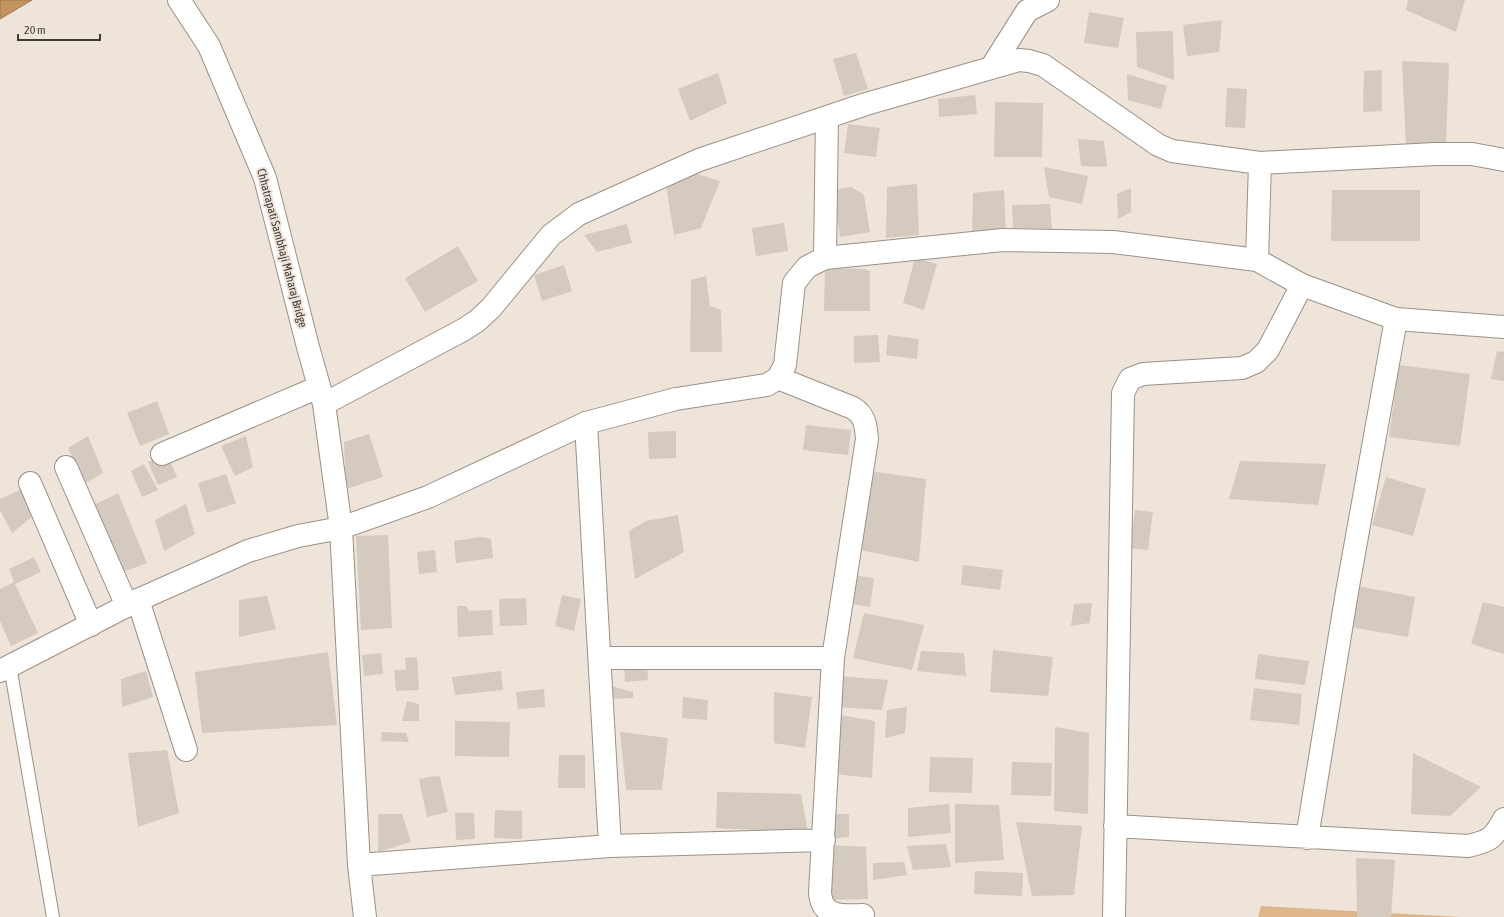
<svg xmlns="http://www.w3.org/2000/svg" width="1504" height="917" font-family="'Asap Condensed',sans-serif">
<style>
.green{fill:#dfb58a}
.water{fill:#c39360;stroke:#9c7954}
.building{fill:#d4cac0}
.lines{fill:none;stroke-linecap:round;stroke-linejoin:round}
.service-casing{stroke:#9a9187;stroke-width:14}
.minor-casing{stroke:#9a9187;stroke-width:24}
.tertiary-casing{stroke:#9a9187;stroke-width:24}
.service{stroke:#fff;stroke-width:12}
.minor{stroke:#fff;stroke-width:22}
.tertiary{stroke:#fff;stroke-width:22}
.labels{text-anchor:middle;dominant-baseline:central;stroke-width:4;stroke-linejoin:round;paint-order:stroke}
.street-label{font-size:12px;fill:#403c38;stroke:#efe4da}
</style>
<rect width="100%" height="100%" fill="#efe4da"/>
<path class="green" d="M1261 906 1462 917H1258Z"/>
<path class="water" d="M0 0H32L0 19Z"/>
<path class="building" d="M1408 0H1465L1456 32 1406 10Z
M1089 12 1124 18 1118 48 1084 43Z
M1222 20 1219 52 1187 56 1183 25Z
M1173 31 1174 80 1137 67 1136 32Z
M856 53 868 89 844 96 833 59Z
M1402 61 1449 63 1446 143 1406 147Z
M1382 70V111L1363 112 1364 71Z
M718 73 727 103 690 121 678 89Z
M1127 74 1167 86 1161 109 1128 100Z
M1227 88 1247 89 1245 128 1225 127Z
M975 95 977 114 939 117 938 99Z
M995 102 1043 103 1042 157H994Z
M848 124 880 128 876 157 844 153Z
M1078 139 1104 141 1107 167 1081 166Z
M1044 167 1088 176 1082 204 1049 197Z
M691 172 720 181 701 228 674 235 666 185Z
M917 184 919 235 886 238 887 187Z
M851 187 864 195 870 232 840 237 833 190Z
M1131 188V212L1118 219 1117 194Z
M1004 190 1006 232 972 233 973 193Z
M1332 190H1420V241H1331Z
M1050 204 1052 229 1013 228 1012 205Z
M784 223 788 251 756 256 752 228Z
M627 224 632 243 597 252 584 235Z
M458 246 478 281 425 312 405 278Z
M915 258 937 264 924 310 903 303Z
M564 265 572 291 542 301 534 275Z
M825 268 864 269 870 271V311H824Z
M706 276 710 306 721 310 722 352H690L691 280Z
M878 335 880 362 854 363V336Z
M888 335 919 339 917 359 886 355Z
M1497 351 1504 352V381L1491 379Z
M1399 365 1470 374 1460 446 1389 437Z
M157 401 169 434 140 446 127 413Z
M806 425 851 430 848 455 803 450Z
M676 431V458L649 459 648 432Z
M369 434 383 477 346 489 344 442Z
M88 436 103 473 84 484 68 448Z
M246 436 253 467 235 476 221 446Z
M167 454 177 477 158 485 148 462Z
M1240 461 1326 464 1318 505 1229 499Z
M144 464 158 490 142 497 131 471Z
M869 471 926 479 919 562 855 549Z
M226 474 236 503 207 513 198 483Z
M1386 477 1426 489 1413 536 1372 525Z
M20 490 33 516 12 533 0 510V499Z
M118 493 147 563 123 572 92 506Z
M186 504 195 534 164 551 155 520Z
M1135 510 1153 512 1148 550 1130 548Z
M678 515 684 552 635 579 629 531 646 521Z
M388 535 392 628 361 630 356 536Z
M481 537 491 539 493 558 456 563 454 541Z
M435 550 437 572 419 574 417 552Z
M34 557 41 572 15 584 38 633 11 646 0 621V589L14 582 9 569Z
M963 565 1003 570 1000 590 961 585Z
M851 575 874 578 870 607 846 603Z
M1357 586 1415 597 1408 637 1350 627Z
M562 595 581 599 574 631 555 626Z
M267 596 276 629 239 637V600Z
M526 598 527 625 500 626 499 599Z
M1483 602 1504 607V654L1471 644Z
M1092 603 1090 623 1071 626 1074 604Z
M457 606H466L469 611 492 610 493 635 458 637Z
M864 613 924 625 912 670 853 658Z
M993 650 1053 657 1048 696 990 692Z
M921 651 964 653 966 676 917 671Z
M328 652 337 725 202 733 195 672Z
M381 653 383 674 364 676 362 655Z
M1258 654 1309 661 1305 685 1255 679Z
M417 657 419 690 396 691 394 670H406L405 658Z
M647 666 648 680 625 682 624 668Z
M146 671 153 697 122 707 121 679Z
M501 671 503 690 455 695 452 677Z
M839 676 888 680 882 710 837 707Z
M611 686 633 692V698L612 699Z
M1254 688 1302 694 1299 725 1250 720Z
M544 689 545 707 518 709 516 692Z
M774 692 812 697 805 748 774 743Z
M683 697 708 700 707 720 682 718Z
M407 701 419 704V721H402Z
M907 707 905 733 885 738 887 710Z
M834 714 875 721 872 778 834 774Z
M455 721 510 722 509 757 455 756Z
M1055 727 1089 733 1088 814 1054 811Z
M382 732 406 733 409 742 381 741Z
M620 732 668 738 662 790H626Z
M167 750 179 813 138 827 128 753Z
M1413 753 1481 787 1450 816 1411 814Z
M559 755H585V788H558Z
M930 757 973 758 972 793 929 792Z
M1012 762 1052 763 1051 796 1011 795Z
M435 776 440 777 448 812 427 817 419 779Z
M717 792 801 794 808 833 716 828Z
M949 804 951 833 908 837V808Z
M955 804 999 805 1004 860 955 863Z
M495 810 522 811V839L494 838Z
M455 813H474L475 839 456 840Z
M378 814H402L411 842 378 852Z
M831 814H849V837L829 839Z
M1016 822 1082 826 1074 895 1032 896Z
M946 844 951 867 913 870 907 846Z
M828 845 866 847 868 899 828 900Z
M1356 858 1395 860 1391 917H1357Z
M904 862 907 875 873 880V863Z
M975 871 1023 873 1022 896 974 894Z"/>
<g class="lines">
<g class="service-casing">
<path id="service" d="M10 666 53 917"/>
</g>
<g class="minor-casing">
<path id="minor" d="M179 0 209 46 265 178 308 347 324 404 341 528 359 865 365 917
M991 68 1027 11 1048 0
M825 258 827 117
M1257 260 1260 163 1435 154H1472L1504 160
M778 378 853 408C865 415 866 426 867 439L833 658 820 893C822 917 841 916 863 915
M324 404 463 330 477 321 491 308 551 235 579 214 699 160 866 104 1019 60 1029 61 1043 65 1158 145 1172 151 1260 163
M586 423 610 846
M162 454 319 387
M66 467 127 606
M30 483 91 625
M138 600 186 750
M600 658H833
M1115 826 1468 846C1490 841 1493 839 1504 819
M1307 838 1347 592 1396 319
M359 865 610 846 824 840
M1114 917 1123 393 1130 379 1143 374 1242 368 1256 362 1268 350 1302 285"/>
</g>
<g class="tertiary-casing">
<path id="tertiary" d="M0 671 138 600 248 551 298 536 341 528 428 497 586 423 676 399 767 385 778 378 785 365 794 283 807 267 825 258 1003 240 1113 242 1257 260 1302 285 1396 319 1504 327"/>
</g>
<use href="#service" class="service"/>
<use href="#minor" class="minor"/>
<use href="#tertiary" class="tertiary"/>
</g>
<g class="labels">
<g class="street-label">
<text transform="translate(282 248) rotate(75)">Chhatrapati Sambhaji Maharaj Bridge</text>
</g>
</g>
<path d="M18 34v6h82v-6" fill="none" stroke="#403c38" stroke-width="2"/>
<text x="24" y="34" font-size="12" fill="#403c38" stroke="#efe4da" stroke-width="3" paint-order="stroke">20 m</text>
</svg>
